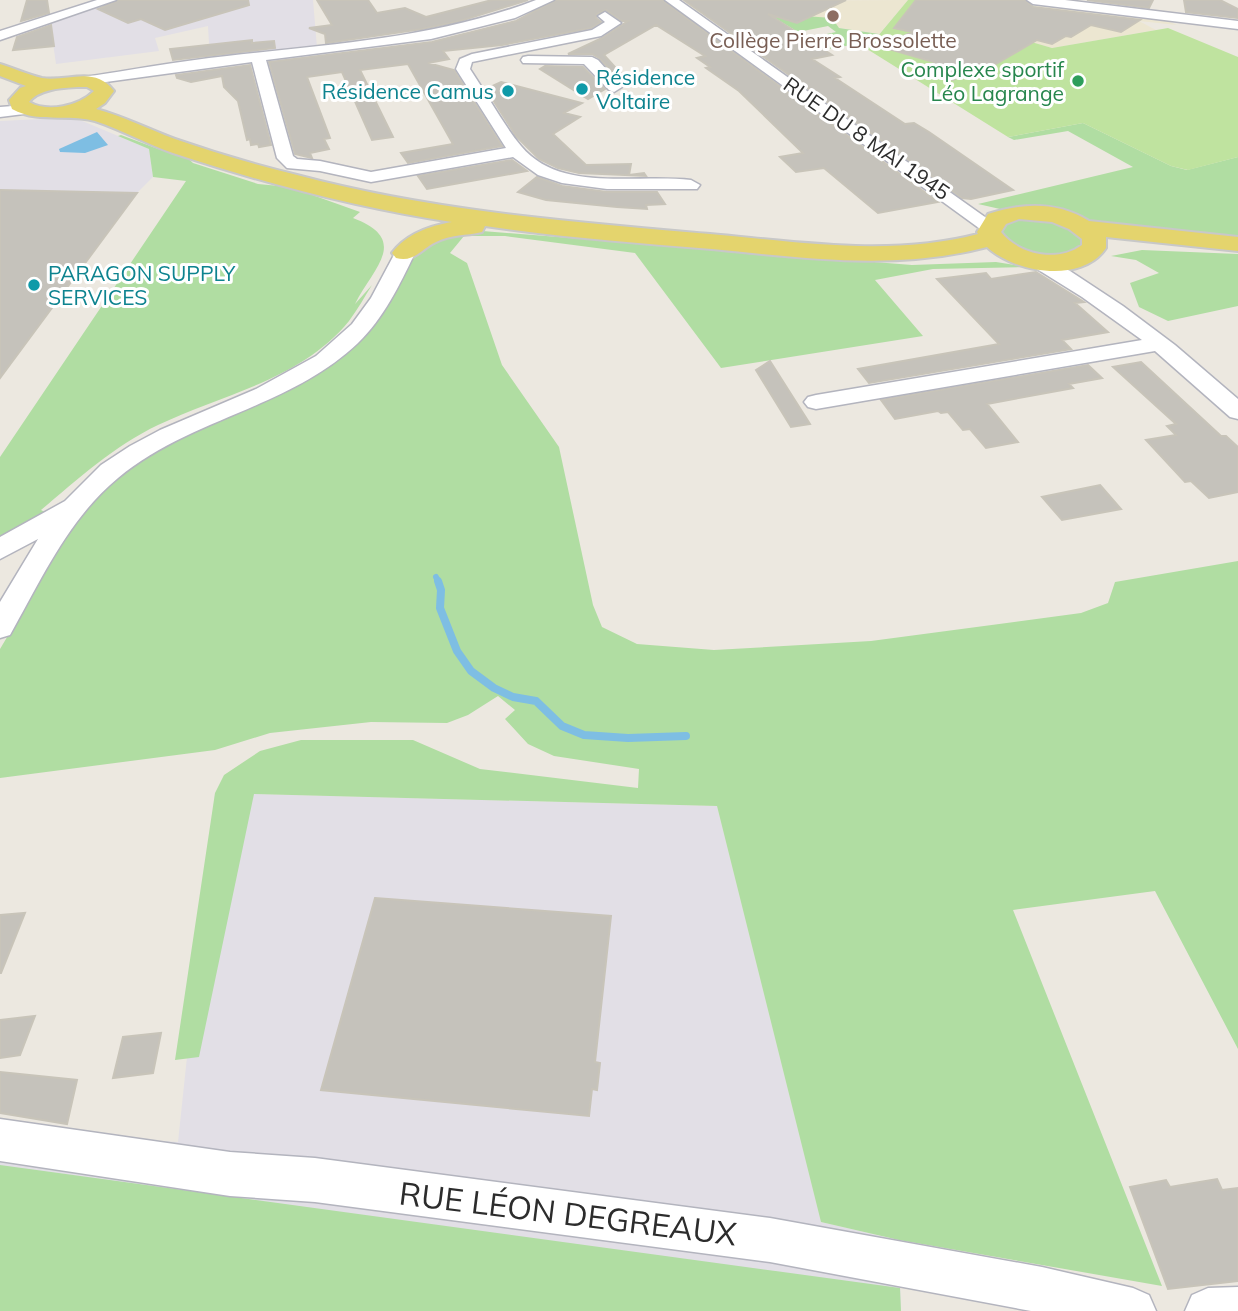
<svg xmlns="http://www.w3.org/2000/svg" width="1238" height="1311" font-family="Mulish,sans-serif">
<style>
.industrial{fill:#e2dfe6}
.education{fill:#ece6d1}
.green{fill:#b0dda2}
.pitch{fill:#bfe39f}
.water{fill:#7ebee3}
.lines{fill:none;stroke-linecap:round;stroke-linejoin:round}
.stream-far1{stroke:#7ebee3;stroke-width:6}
.stream{stroke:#7ebee3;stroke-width:8}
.building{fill:#c5c2bb;stroke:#c8c4b9;stroke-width:2}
.minor-casing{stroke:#b3b4be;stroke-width:3}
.major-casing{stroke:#c8c8c8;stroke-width:4}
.minor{fill:#fff;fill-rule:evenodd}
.major{fill:#e4d46d;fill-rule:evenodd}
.education-dot{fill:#8d6e63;stroke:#fff;stroke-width:2.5}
.leisure-dot{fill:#2e9e5b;stroke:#fff;stroke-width:2.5}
.culture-dot{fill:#0f9aa8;stroke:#fff;stroke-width:2.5}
.labels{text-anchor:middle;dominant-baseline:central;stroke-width:6;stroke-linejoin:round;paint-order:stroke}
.far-education-label{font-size:21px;fill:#785e54;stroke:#fff}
.far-leisure-label{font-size:21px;fill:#27864d;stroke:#fff;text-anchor:end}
.far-culture-label{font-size:21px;fill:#0d838f;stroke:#fff;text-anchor:start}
.far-street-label{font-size:21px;fill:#2c2c2c;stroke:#fff}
.near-street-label{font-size:32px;fill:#2c2c2c;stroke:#fff}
</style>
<rect width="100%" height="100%" fill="#ece8e0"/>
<path class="industrial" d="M115 0H313L317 48 210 59 208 26 155 38 159 51 56 64 50 22Z
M62 118 80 120 149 149 153 177 137 193 0 378V121Z
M215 793 717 806 821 1222 899 1240 901 1311H0V1119L141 1140 178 1142Z"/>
<path class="education" d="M908 0 879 34 828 26 798 32 754 5 699 13 683 1Z
M995 0H1023L1163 19 1177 25 1139 21 1156 30 1052 48 1007 35 1057 10Z"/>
<path class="green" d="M777 14 832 18 839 28 879 34 866 49 857 44 767 60 759 54 811 44 803 39 836 32 828 26 798 32 775 18Z
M1083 123 1171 166 1187 170 1238 157V239L1113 228 1018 207 1000 209 978 204 1133 167 1068 131 1014 140 1008 137Z
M121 135 161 150 181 152 193 163 258 184 290 187 360 212 353 218C411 240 373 268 355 304L372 285C365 296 358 309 349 321 301 380 223 394 158 425 114 446 78 479 41 510L48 514 0 543V457L186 181 153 177 149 149 118 136Z
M1041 218 1077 231 1085 244 1064 257 1022 252 1000 234C1010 215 1021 219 1041 218Z
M470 230 912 265 996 262 1028 267 933 269 875 280 923 336 721 368 635 253 505 236H464L450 253 467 263 502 365 559 447 593 605 602 627 637 644 714 650 871 641 1081 613 1108 603 1115 582 1238 561V1049L1155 891 1013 910 1162 1286 899 1240 821 1222 717 806 254 794 199 1057 175 1060 215 793 224 775 260 751 301 740H413L480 769 638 788 639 769 554 756 528 744 505 719 515 710 498 696 468 715 447 723 371 722 270 733 215 750 0 778V649L84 508 121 472 159 444 340 357 375 324 417 248 426 240Z
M1142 250 1238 254V306L1168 321 1139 307 1130 283 1159 273 1136 260 1111 256Z
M0 1165 900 1288 901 1311H0Z"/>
<path class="pitch" d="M908 0H995L1060 11 1007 35 1052 48 1168 28 1238 57V157L1188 170 1171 166 1083 123 1008 137 867 49Z"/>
<path class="water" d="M97 132 108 145 85 153 60 152 59 149Z"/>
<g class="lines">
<path class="stream-far1" d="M436 577 439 583"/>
<path class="stream" d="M438 581 441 590 440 608 457 651 471 671 494 688 513 697 536 701 562 726 584 735 628 738 686 736"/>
</g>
<path class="building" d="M27 0H47L49 13 21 21Z
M119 0H248L249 5 165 30 141 19 128 23 98 9Z
M317 0H368L377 13 405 8 426 17 492 0H528L460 21 422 29 326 43 325 34 309 28 332 25Z
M556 0H662L938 202 878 213 824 168 796 172 780 157 803 153 739 91 706 68 710 67 697 58 705 56 656 25 604 55 625 78 620 80 599 58 592 54H568L602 38 628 21H622L606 10 597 14 596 18 601 22 591 28 502 45 443 51 449 59 428 63 454 70 502 146 408 163 401 153 453 144 408 64 360 70 393 137 372 140 342 72 307 77 330 138 324 139 329 149 310 153 312 158 295 154 269 62 432 42 516 21Z
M684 0H846L797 23 768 14 832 55 812 59 840 77 835 78 905 124 914 123 929 132 1013 190 971 199 962 198Z
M916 0H1025L1033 7 1140 20 1121 32 1091 25 1071 37 1066 36 1052 44 1037 40 989 68 979 65 953 80 920 70 934 62 882 47 912 32 894 28Z
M1087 0H1153L1149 8Z
M1184 0H1220L1238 9V18L1186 12Z
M51 25 54 46 13 50 17 37Z
M252 40V43L274 41 275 48 173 60 170 49Z
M250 65 271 145 259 147 258 144 251 145 250 139 247 140 238 101 224 87 222 76 191 82 177 78 176 75Z
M545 66 583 67 605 89 588 99 540 69Z
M501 82 582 103 564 113 580 117 553 134 586 165 631 164 629 175 644 173 646 176 579 173 558 168 539 159 516 136 486 89Z
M512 160 527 171 427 189 418 176Z
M537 177 562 186 607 192H657L665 204 646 205 647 209 617 207 546 200 518 192Z
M0 190 137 193 0 378Z
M1036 272 1084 302 1075 303 1108 332 1062 340 1071 349 869 383 858 369 999 344 937 279 986 273 991 279Z
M770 361 810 424 791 427 756 370Z
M1141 362 1221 436H1226L1238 447V492L1209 498 1191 481 1185 482 1146 440 1176 435 1167 426 1176 424 1113 367Z
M1088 365 1102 378 1069 384 1073 388 987 404 1018 442 986 448 970 429 963 430 948 412 941 413 938 411 895 419 881 400Z
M1100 485 1121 509 1062 520 1042 497Z
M375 898 611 916 595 1062 600 1063 597 1090 592 1089 589 1116 321 1090Z
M25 913 1 973H0V915Z
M35 1016 20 1055 0 1058V1020Z
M161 1033 153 1073 113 1078 123 1037Z
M0 1072 77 1080 67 1124 0 1113Z
M1217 1179 1222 1190 1238 1188V1281L1168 1289 1130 1187 1166 1180 1170 1187Z"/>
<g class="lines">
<g class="minor-casing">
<path id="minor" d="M97 0H116L0 40V31Z
M536 0H554L515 18 431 39 266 60 293 156 297 159 320 161 371 172 506 148 456 69 460 59 472 54 592 30 605 22 598 16 605 12 621 23 601 36 472 62 470 69C487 94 502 123 521 146 561 194 637 173 691 180L700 185 697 189H607L562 183 538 175 513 157 371 182 320 171 287 168 277 158 252 62 84 85 77 81 84 77C132 70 179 61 227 56 332 44 437 38 536 0Z
M665 0H679L999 227 997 231H983Z
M1027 0H1065L1238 21V29L1033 4Z
M528 56 592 57 598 60 622 87 614 92 609 90 584 64 523 63 521 60 523 57Z
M26 105 34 110 32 113 0 117V107Z
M405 247 415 253C400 284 384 318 358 343 290 408 190 418 118 478 69 518 41 580 10 635L0 638V602L38 539 0 559V537L65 501 101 465 130 446 160 430 256 389 316 356 352 324 371 298 395 253Z
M1036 254 1070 271 1123 306 1175 345 1238 399V419L1230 417 1155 351 816 409 808 407 804 402 808 397 816 395 1142 340 1082 297 1029 264 1026 260Z
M0 1119 230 1152 315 1158 770 1218 1042 1267 1133 1288 1149 1295 1156 1311H1031L770 1262 315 1202 230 1196 0 1161Z
M1238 1287V1311H1185L1192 1295 1208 1288Z"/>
</g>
<g class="major-casing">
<path id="major" d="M0 64C14 68 28 75 42 78 68 82 95 65 114 91L105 103 96 109C123 116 148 129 175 139 215 153 256 165 297 175 432 211 571 222 710 234 799 242 890 257 978 234L977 232 988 214C1022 203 1057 201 1089 221L1238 237V251L1106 237V248C1082 284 1015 273 987 247 896 271 805 258 712 249 636 243 560 237 485 226L482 232C466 236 451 234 436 242 421 249 414 263 396 258L392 253C406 234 429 226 452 222 357 208 264 183 173 153 147 144 122 130 95 121 67 113 39 124 12 109L9 100 20 88 26 86 0 76ZM78 87H87L94 91C79 106 48 113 29 102 39 89 62 88 78 87ZM1019 219 1052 222 1069 229 1082 239V245C1058 263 1019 255 1001 232L1006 224Z"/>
</g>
<use href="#minor" class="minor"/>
<use href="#major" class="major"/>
</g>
<circle class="education-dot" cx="833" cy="16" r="7"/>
<circle class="leisure-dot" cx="1078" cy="81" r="7"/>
<g class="culture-dot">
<circle cx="582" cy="89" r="7"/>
<circle cx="508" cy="91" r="7"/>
<circle cx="34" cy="285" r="7"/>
</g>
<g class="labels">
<g class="far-education-label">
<text x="833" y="40">Collège Pierre Brossolette</text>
</g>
<g class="far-leisure-label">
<text x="1064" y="69">Complexe sportif<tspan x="1064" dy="24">Léo Lagrange</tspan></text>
</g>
<g class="far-culture-label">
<text x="596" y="77">Résidence<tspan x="596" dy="24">Voltaire</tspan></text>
<text x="494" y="91" text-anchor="end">Résidence Camus</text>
<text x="48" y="273">PARAGON SUPPLY<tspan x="48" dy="24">SERVICES</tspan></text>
</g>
<g class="far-street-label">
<text transform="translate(867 138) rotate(35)">RUE DU 8 MAI 1945</text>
</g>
<g class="near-street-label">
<text transform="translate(568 1213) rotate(7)">RUE LÉON DEGREAUX</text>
</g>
</g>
</svg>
